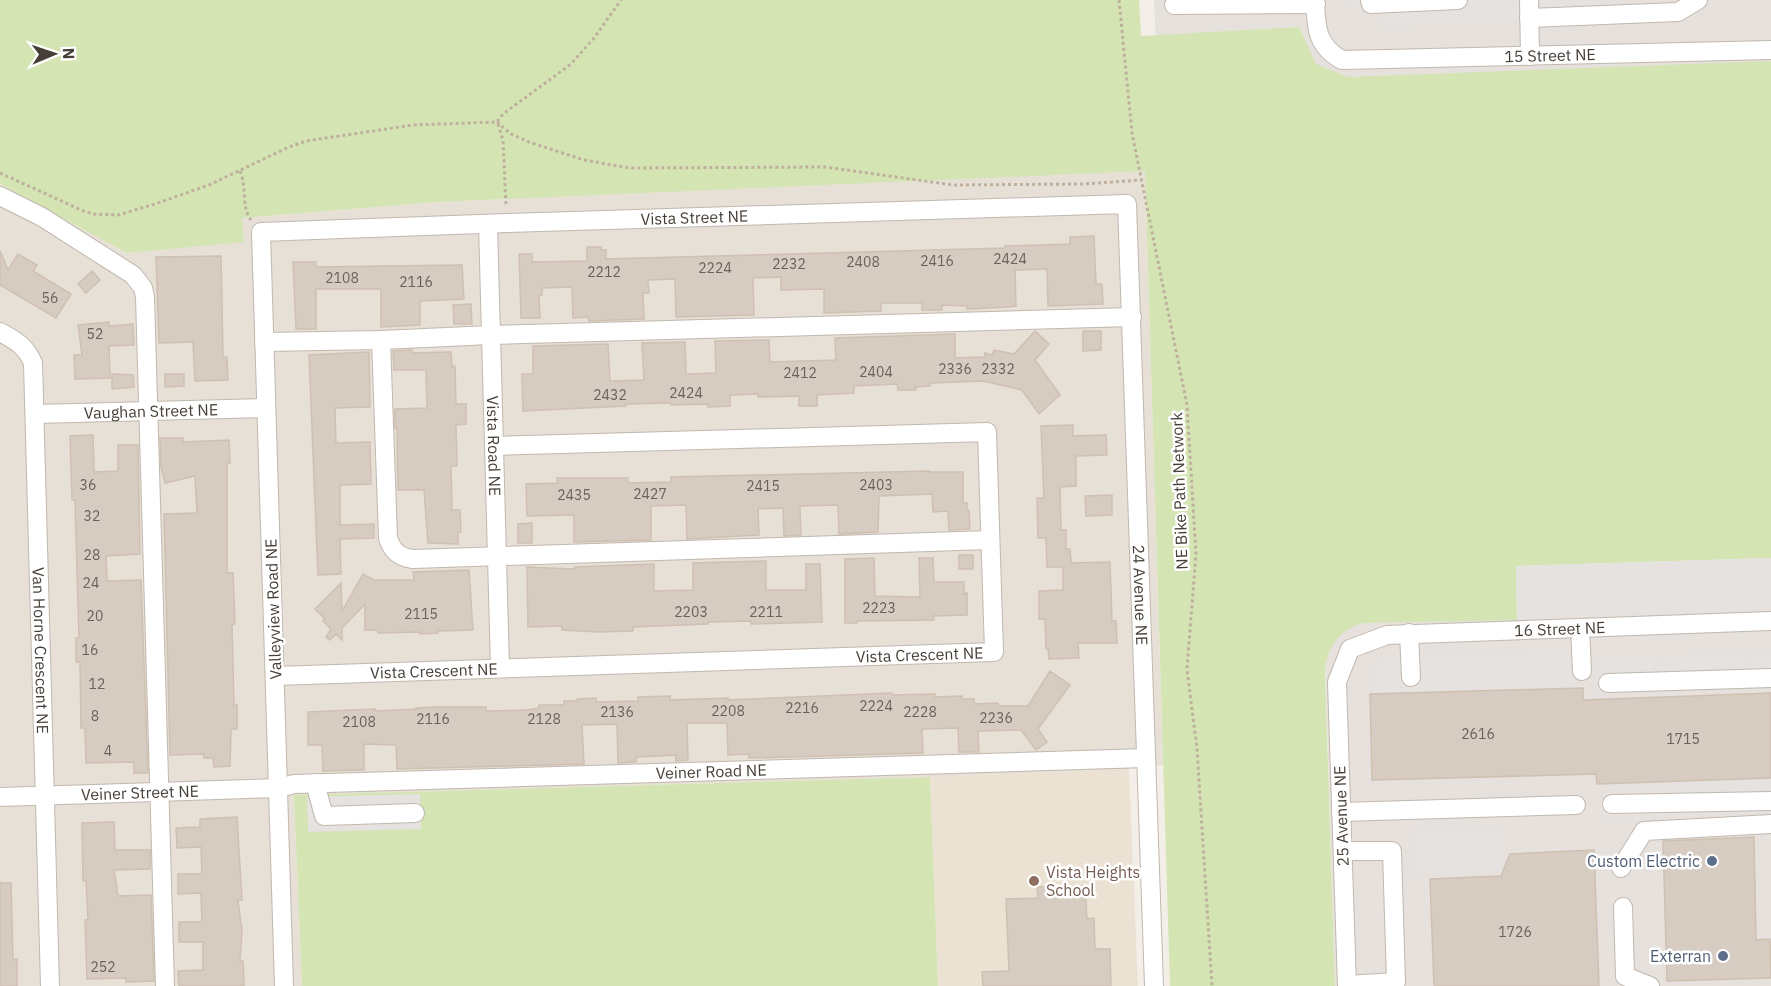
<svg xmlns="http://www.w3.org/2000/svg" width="1771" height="986" font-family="'IBM Plex Sans',sans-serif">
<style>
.residential{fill:#e7e0d7}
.industrial{fill:#e6e1dd}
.education{fill:#ebe2d3}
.green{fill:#d4e5b3}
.parking{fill:#e5e2e0}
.building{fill:#d7ccc1;stroke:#cfc0b2;stroke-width:1.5}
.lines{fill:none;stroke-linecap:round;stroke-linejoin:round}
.minor-casing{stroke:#c1b8ae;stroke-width:20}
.path{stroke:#bfb09d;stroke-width:3;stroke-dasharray:3 3;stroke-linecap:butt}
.minor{stroke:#fff;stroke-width:18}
.service-dot{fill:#5c6f8a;stroke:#fff;stroke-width:2}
.education-dot{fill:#8d6e63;stroke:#fff;stroke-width:2}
.labels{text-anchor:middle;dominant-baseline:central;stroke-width:5;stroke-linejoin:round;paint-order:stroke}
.number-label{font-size:14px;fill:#6a625a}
.street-label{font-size:16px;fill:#463f37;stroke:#fff}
.service-label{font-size:16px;fill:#4e5e75;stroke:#fff;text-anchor:end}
.education-label{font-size:16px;fill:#785e54;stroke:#fff;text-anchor:start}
</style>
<rect width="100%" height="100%" fill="#f3efe8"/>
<path class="residential" d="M1145 170 1163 765 1129 769 930 777 294 795 302 986H0V184L127 253 244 241 241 218 438 202Z"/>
<path class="industrial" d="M1154 0H1771V76L1158 94Z
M1771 607V986H1335L1324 624Z"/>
<path class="education" d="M1129 769 1138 986H938L930 777Z"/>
<path class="green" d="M0 0H1139L1141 36 1299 27 1316 64 1348 77 1771 61V558L1516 566 1517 620 1364 623C1339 629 1326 648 1325 673L1335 986H1170L1145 171 438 202 242 218 244 242 127 253 0 184Z
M930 777 938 986H302L294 795Z"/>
<path class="parking" d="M1350 0H1600L1601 18 1384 25 1382 11 1365 14 1364 4H1350Z
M1771 558V609L1517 620 1516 566Z
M1570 651 1572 686 1373 693V673L1381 662 1393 657Z
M1771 653V687L1597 693 1596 660 1653 658V671H1660V657L1747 654V668H1754V654Z
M1771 779V813L1607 819 1606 785Z
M420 794 421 829 308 832 307 797Z
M1500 829 1501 872 1414 874 1413 832Z"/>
<path class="building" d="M1094 236 1096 284H1102L1103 304 1048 306 1047 269 1015 270 1016 306 1008 307 967 309V306L942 305V310H922V303H881V311L824 313V289L781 290V277L753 278 754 315 676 317 675 279 648 280 649 293H643L644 319 589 321 588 317 573 318 572 287 542 288V295H539L540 318H521L519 254H532V262L587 261V247H601V250H606V259L1005 248V246L1070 244V237Z
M0 251 8 270 18 254 37 265 33 271 71 294 56 318 0 285Z
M221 256 223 357H227L228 380 195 381 193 342 159 343 156 257Z
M293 262H316V267L462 265 464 299 420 301V325L381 327V289H316V329H296Z
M92 271 100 280 86 293 78 284Z
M471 304 472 324H454L453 305Z
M109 322V326L133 324 134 345 109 346 110 378 75 379 74 355H82L78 325Z
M1035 331 1049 344 1035 360 1060 395 1039 414 1022 390 983 381 930 383V386L915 387 916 390H898L897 384 854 386V393L817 395V406H799V396L758 397V394L730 395V406L708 407V404L671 405V403L626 404V406L523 411 522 374H533V346L608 344 610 381 644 380 642 343 685 342 686 374 716 373 715 341 769 340 770 362 836 360 835 338 955 334V358L984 357 985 353 992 355 994 350 1014 354Z
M1083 331H1101V350L1083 351Z
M412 350V353L451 352 452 367 455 366 456 404H466V424L456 425 457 466H451L452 510H460L461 532H458V544L428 543 424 490H398L397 428H395V409L427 408 426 370H394L393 351Z
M369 352 370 407 335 408 336 443 370 442 371 484 340 485V525L374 524V538L340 539 341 574 318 575 309 355Z
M112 374 133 375 134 387 112 389Z
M165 374H184V386L165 387Z
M1073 425V436L1106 435 1107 455 1076 456V486L1060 487 1061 530H1066V549H1070L1071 563 1110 562 1112 621H1116L1117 643H1078L1079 658 1049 659 1048 649H1046L1045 619H1039V591L1063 590V567H1047L1046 538H1038L1037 498H1044L1041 426Z
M93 435 94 472 118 471V445H138L140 554 106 556 107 581 141 580 148 773H134V762L86 763 85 728H81L80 662H76V638H79L75 500H72L70 436Z
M160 438H183V442L229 440 230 463H227V573H233L235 624H232L234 705H237V729H231L230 766 214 767 213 758H204V754L170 755 164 514 197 513 195 476 165 483 161 467Z
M929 471V472H963V503H967V510H969L970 529 949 530 948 511 933 512 932 494 879 496 878 532 839 534 838 505 800 506 801 535 784 536 783 508 758 509 759 535 687 539 686 505 651 506V540L574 542V515L527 516 526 484 558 483 557 478H628V483L671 482V477Z
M1112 495V515L1086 516 1085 496Z
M532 523V543H518V524Z
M959 555H973V569H959Z
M874 558 875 596 920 597 919 558H933L934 582H964V594L967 593V615L933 616 934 620 857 621V623H845V559Z
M766 561V590H806V564H820L822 622 751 624V621L708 622V624L633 627V631L599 632 562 630V626L528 627 527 567 575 569V567L654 564V591L693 590V563Z
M469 570 473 630 438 631V633L420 634V632L378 633V630H365V604L342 628V640L336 634 330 640 326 637 331 629 323 621 325 619 315 609 341 583 342 611 363 574 374 580H414L413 572Z
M1050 671 1070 685 1038 729 1047 742 1036 750 1021 730 978 731 979 752H959L958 728 922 729 923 753 749 758V754L728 755 727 723H687L688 760 676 761V755L636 757V762L618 763 617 724 582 725 584 764 397 769 396 745 364 744V770L323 771 322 745H308V712L375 709V711L417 709 416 708 437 707H486V711L527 710 539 708V705H564V701H577V699L596 698V702L638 701V697L670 696V700L728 698V700L892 693 893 695 935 694V697L962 696V699H974V704L998 703V706H1028Z
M1583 688V700L1771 693V778L1597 784 1596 774 1372 780 1370 694Z
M237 817 242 900H238L242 931 240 961H243L244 986H179L178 971 203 970V942H179V922H202L201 893 178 894V874H202L201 847 177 848 176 828 200 827V819Z
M114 822 115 850H150V869L114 870 118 896 151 895 154 981 126 982V978L87 979 85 920H88L86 881H83L82 823Z
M1754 837 1756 940 1770 939 1771 978 1667 981 1663 841Z
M1594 850 1599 986H1434L1430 879 1501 876 1510 854Z
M0 883H11L13 960 17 959V986H0Z
M1085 886 1087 919 1094 918 1095 949H1110L1111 986H983L982 972 1009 971 1006 899 1038 898 1037 887Z"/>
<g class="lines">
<g class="minor-casing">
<g id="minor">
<path id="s1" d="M1315 0C1316 26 1316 46 1342 60L1771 50"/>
<path d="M1370 0 1371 4 1458 0"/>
<path d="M1529 0 1530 56"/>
<path d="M1174 5 1316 4"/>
<path d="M1529 18 1678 12 1698 0"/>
<path d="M0 196 42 217 133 275 143 288 145 297 165 986"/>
<path id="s2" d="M488 224 500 668"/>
<path id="s3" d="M0 332C15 340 26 346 33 363L50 986"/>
<path d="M381 340 388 538C392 551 399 557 413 559L990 540"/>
<path d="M264 342 381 340 491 335 1132 317"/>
<path id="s4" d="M35 414 266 408"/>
<path d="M1580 628 1582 671"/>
<path d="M1409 633 1411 677"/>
<path id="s5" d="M275 676 994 652 987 432 494 446"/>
<path d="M1608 683 1771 678"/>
<path d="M315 783 324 816 415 813"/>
<path id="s6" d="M0 797 279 788 294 784 1146 758"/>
<path d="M1612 804 1771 801"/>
<path d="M1341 812 1576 805"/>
<path d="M1343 851H1392L1396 982 1347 985"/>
<path d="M1621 868 1644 831 1771 824"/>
<path d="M1623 907 1625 976 1650 986"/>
<path id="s7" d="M284 986 261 232 507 223 1127 204 1154 986"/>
<path id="s8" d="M1347 986 1337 682 1350 649 1387 635 1771 621"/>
</g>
</g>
<path class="path" d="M1119 0 1132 133 1187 405 1196 554 1187 669 1197 749 1212 986
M497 122 511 134 529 142 584 160 629 168 825 167 953 185 1083 184 1142 180
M498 124 503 140 506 206
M240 171C247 187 241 207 251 220
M0 173 81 210 93 214 118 215 155 204 209 185 289 147 306 141 413 125 497 122 503 114 571 64 594 38 621 0"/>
<use href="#minor" class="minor"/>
</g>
<g class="service-dot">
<circle cx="1712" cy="861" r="6"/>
<circle cx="1723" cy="956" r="6"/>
</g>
<circle class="education-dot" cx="1034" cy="881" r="6"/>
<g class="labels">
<g class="number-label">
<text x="1010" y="259">2424</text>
<text x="937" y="261">2416</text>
<text x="863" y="262">2408</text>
<text x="789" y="264">2232</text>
<text x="715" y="268">2224</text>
<text x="604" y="272">2212</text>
<text x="342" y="278">2108</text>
<text x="416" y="282">2116</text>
<text x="50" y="298">56</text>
<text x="95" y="334">52</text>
<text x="955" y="369">2336</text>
<text x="998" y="369">2332</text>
<text x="876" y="372">2404</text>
<text x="800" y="373">2412</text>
<text x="686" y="393">2424</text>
<text x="610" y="395">2432</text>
<text x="88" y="485">36</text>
<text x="876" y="485">2403</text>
<text x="763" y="486">2415</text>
<text x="650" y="494">2427</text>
<text x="574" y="495">2435</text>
<text x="92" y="516">32</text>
<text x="92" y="555">28</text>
<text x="91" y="583">24</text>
<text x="879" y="608">2223</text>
<text x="691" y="612">2203</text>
<text x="766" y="612">2211</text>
<text x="421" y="614">2115</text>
<text x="95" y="616">20</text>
<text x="90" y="650">16</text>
<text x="97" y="684">12</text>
<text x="876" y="706">2224</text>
<text x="802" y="708">2216</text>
<text x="728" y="711">2208</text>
<text x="617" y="712">2136</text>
<text x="920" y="712">2228</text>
<text x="95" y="716">8</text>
<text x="996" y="718">2236</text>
<text x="433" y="719">2116</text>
<text x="544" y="719">2128</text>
<text x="359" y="722">2108</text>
<text x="1478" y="734">2616</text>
<text x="1683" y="739">1715</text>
<text x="108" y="751">4</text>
<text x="1515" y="932">1726</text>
<text x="103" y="967">252</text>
</g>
<g class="street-label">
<text stroke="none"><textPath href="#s1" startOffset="278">15 Street NE</textPath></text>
<text stroke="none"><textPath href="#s7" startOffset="1188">Vista Street NE</textPath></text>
<text stroke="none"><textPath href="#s4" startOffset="116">Vaughan Street NE</textPath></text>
<text stroke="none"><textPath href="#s2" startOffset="222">Vista Road NE</textPath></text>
<text transform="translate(1179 491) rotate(-92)">NE Bike Path Network</text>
<text stroke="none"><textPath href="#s7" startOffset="2012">24 Avenue NE</textPath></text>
<text transform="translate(273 609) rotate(-92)">Valleyview Road NE</text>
<text stroke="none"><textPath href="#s8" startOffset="552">16 Street NE</textPath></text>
<text stroke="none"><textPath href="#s3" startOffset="334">Van Horne Crescent NE</textPath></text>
<text stroke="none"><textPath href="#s5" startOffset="645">Vista Crescent NE</textPath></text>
<text stroke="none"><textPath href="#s5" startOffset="159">Vista Crescent NE</textPath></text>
<text stroke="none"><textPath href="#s6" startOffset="712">Veiner Road NE</textPath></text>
<text stroke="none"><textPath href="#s6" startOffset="140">Veiner Street NE</textPath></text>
<text transform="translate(1341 816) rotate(-92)">25 Avenue NE</text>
</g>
<g class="service-label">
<text x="1700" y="861">Custom Electric</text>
<text x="1711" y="956">Exterran</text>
</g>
<g class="education-label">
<text x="1046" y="872">Vista Heights<tspan x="1046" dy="18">School</tspan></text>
</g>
</g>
<g transform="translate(54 54) rotate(88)" stroke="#ffffff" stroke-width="4.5" paint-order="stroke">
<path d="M0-4.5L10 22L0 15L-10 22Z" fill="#463f37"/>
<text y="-9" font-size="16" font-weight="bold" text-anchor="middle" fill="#463f37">N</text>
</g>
</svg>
